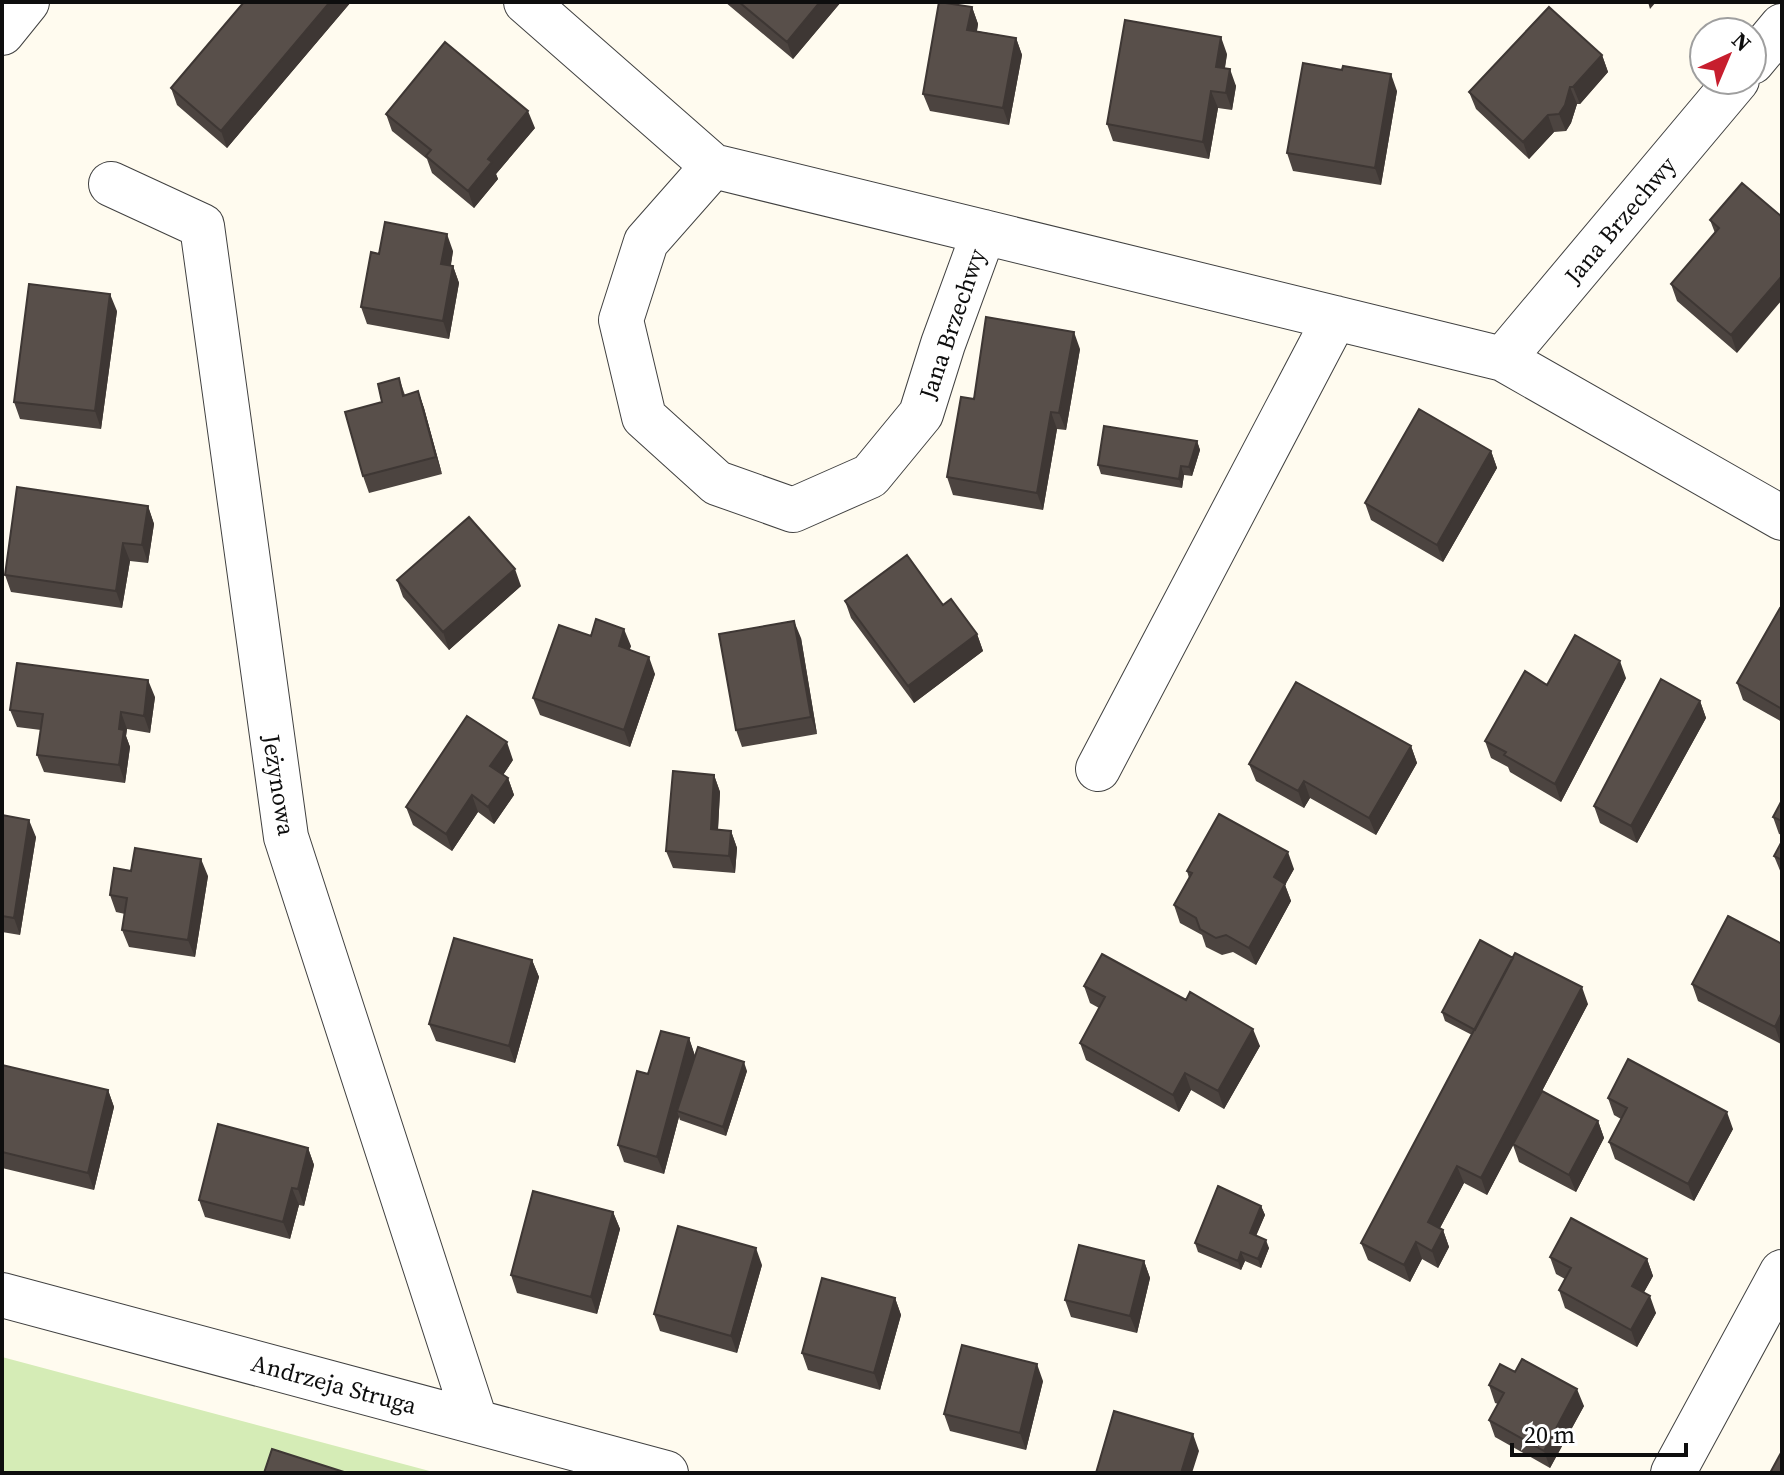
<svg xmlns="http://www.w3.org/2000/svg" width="1784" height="1475" font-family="'Source Serif 4',serif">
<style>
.green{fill:#d5ecb6}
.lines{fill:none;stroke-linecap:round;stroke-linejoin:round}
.minor-casing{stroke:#414141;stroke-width:46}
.minor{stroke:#fff;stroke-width:44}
.wall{fill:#4c4440}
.shaded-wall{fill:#3e3734}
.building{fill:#584f4a;stroke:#3e3734;stroke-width:2}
.labels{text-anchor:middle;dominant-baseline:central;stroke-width:8;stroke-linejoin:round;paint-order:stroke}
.street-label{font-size:24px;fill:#0e0e0e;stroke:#fff}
</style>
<rect width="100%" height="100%" fill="#fffbef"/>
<path class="green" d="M2 1357 437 1473H2Z"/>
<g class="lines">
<g class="minor-casing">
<path id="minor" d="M526 2 713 166 1503 359 1782 518
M2 33 27 2
M1752 62 1782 26
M713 166 646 242 621 320 644 417 717 483 793 510 870 476 921 414 943 344 984 232
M111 184 202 226 286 837 475 1420
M1503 359 1737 80
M1098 769 1335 318
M2 1295 666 1473
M1673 1473 1782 1272"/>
</g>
<use href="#minor" class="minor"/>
</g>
<path class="wall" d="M244 2H351L227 148 177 105 171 88Z
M725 2H841L793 59Z
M972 7 978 24 977 31 1016 38 1022 55 1009 125 930 111 923 94Z
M1227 54 1225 68 1236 86 1232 110 1218 108 1209 159 1113 141 1107 124Z
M1602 55 1608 72 1580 104H1577L1571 123 1566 131 1554 132 1529 159 1476 109 1469 92Z
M1342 70 1397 91 1381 185 1293 171 1287 153Z
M386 114 535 128 496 174 498 179 474 208 432 173 427 159 392 131Z
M1742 183 1737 353 1677 301 1671 284 1715 233 1710 220Z
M453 251 451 265 453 266 459 283 449 339 367 324 361 307 379 254Z
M117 311 101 429 20 419 14 402Z
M1080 349 1066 430 1057 429 1043 510 953 495 947 477 974 399Z
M399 378 405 395 418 391 424 408 442 474 369 493 363 476 382 402Z
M1197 441 1200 450 1192 476 1184 475 1182 488 1101 474 1098 465Z
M1491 451 1497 468 1443 562 1371 520 1365 503Z
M148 506 154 524 148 563 130 561 122 608 11 592 5 575Z
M397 580 521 586 449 650 403 597Z
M845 601 943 605 977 634 983 651 914 703 851 618Z
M1782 609V722L1743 700 1737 683Z
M591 636 631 646 629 650 655 674 630 747 540 715 533 698Z
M801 638 817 734 742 747 736 730Z
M1626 678 1561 802 1510 772 1508 767 1491 758 1485 741 1547 685Z
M155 697 150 733 127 729 126 736 130 747 125 783 44 772 37 755 41 730 17 727 10 710Z
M1700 701 1706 718 1637 843 1600 823 1594 806Z
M1411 746 1417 763 1376 835 1310 798 1304 808 1256 781 1249 764Z
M513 760 503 775 508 778 514 795 494 824 478 812 452 851 413 825 406 807Z
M714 775 720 792 718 830 731 831 737 848 735 873 673 868 666 851Z
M1782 800V835L1779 834 1773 817Z
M2 815 36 837 20 935 2 932Z
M1782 841V874L1781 873 1774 856Z
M1294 869 1285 885 1291 901 1256 965 1233 952 1222 955 1206 947 1202 935 1180 923 1174 905 1189 878 1187 871Z
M131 871 208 876 195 957 129 947 122 930 125 914 116 912 110 895Z
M1782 944 1781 1044 1698 1001 1692 984Z
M532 960 539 977 515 1063 436 1041 429 1024Z
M1084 986 1260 1046 1224 1109 1191 1090 1179 1112 1086 1060 1080 1043 1099 1008 1090 1003Z
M1588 1004 1542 1091 1598 1121 1604 1138 1576 1192 1519 1162 1513 1145 1487 1195 1464 1183 1440 1228 1443 1230 1449 1247 1438 1268 1422 1259 1410 1282 1368 1260 1361 1243 1472 1035 1445 1021 1442 1012Z
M689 1038 695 1056 747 1071 726 1136 680 1120 679 1117 664 1174 624 1162 618 1145Z
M2 1065 108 1090 114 1107 94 1190 2 1168Z
M1608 1098 1733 1129 1694 1201 1615 1159 1609 1142 1621 1119 1614 1115Z
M308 1148 314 1165 304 1206 299 1205 290 1239 205 1217 199 1200Z
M1261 1206 1265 1215 1256 1235 1269 1248 1261 1268 1245 1261 1241 1270 1198 1252 1195 1243Z
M613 1212 620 1229 597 1314 517 1293 511 1275Z
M1550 1257 1647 1259 1653 1276 1644 1292 1656 1313 1637 1347 1565 1308 1559 1290 1565 1279 1556 1274Z
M1144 1261 1150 1278 1137 1333 1071 1317 1065 1300Z
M762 1265 737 1353 660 1331 654 1314Z
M895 1298 901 1315 880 1390 808 1370 802 1353Z
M1515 1372 1584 1406 1550 1468 1495 1437 1489 1420 1498 1404 1495 1403 1489 1385Z
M1043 1381 1026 1450 950 1431 944 1414Z"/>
<path class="shaded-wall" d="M330 2H351L227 148 221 131Z
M820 2H841L793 59 787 42Z
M1648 2H1656L1650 9Z
M972 7 978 24 974 47 967 30Z
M1221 37 1227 54 1222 84 1216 67Z
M1016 38 1022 55 1009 125 1003 108Z
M1602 55 1608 72 1580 104 1573 87Z
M1230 69 1236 86 1232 110 1226 93Z
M1391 74 1397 91 1381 185 1375 168Z
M1570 87 1577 104 1571 123 1566 131 1559 114Z
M1211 91 1218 108 1209 159 1203 142Z
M528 111 535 128 496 174 498 179 474 208 468 191 488 159Z
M1548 115 1554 132 1529 159 1523 142Z
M447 234 453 251 448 281 441 264Z
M453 266 459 283 449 339 443 321Z
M1782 276V300L1737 353 1731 335Z
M110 294 117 311 101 429 95 411Z
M1074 332 1080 349 1066 430 1059 413Z
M418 391 424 408 442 474 436 457Z
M1051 412 1057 429 1043 510 1037 493Z
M1197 441 1200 450 1192 476 1189 467Z
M1491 451 1497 468 1443 562 1437 545Z
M1181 466 1184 475 1182 488 1179 479Z
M148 506 154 524 148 563 142 545Z
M123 543 130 561 122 608 116 591Z
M515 569 521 586 449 650 443 632Z
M794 621 801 638 817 734 811 717Z
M624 629 631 646 625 664 619 646Z
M977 634 983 651 914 703 908 686Z
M649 657 655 674 630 747 624 730Z
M1620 661 1626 678 1561 802 1555 784Z
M148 680 155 697 150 733 144 716Z
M1700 701 1706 718 1637 843 1631 826Z
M121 712 127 729 126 736 130 747 125 783 119 765V729Z
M507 742 513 760 497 784 490 766Z
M1411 746 1417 763 1376 835 1369 818Z
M714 775 720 792 717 846 711 829Z
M508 778 514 795 494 824 488 807Z
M1304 781 1310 798 1304 808 1298 791Z
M472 795 478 812 452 851 446 834Z
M29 820 36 837 20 935 14 918Z
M731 831 737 848 735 873 729 856Z
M1288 852 1294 869 1285 885 1291 901 1256 965 1249 948 1274 877Z
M201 859 208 876 195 957 188 940Z
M532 960 539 977 515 1063 509 1046Z
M1582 987 1588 1004 1487 1195 1481 1178Z
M1782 1012V1042L1781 1044 1775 1027Z
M1253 1029 1260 1046 1224 1109 1218 1091Z
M689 1038 695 1056 677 1111 679 1117 664 1174 657 1157Z
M744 1062 747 1071 726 1136 723 1127Z
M1185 1073 1191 1090 1179 1112 1173 1095Z
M108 1090 114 1107 94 1190 88 1173Z
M1727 1112 1733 1129 1694 1201 1688 1184Z
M1598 1121 1604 1138 1576 1192 1569 1175Z
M308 1148 314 1165 304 1206 298 1189Z
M1457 1166 1464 1183 1434 1239 1428 1222Z
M292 1188 299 1205 290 1239 283 1222Z
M1261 1206 1265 1215 1254 1241 1250 1233Z
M613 1212 620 1229 597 1314 591 1297Z
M1443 1230 1449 1247 1438 1268 1432 1251Z
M1266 1240 1269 1248 1261 1268 1258 1259Z
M1416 1242 1422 1259 1410 1282 1404 1265Z
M756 1248 762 1265 737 1353 731 1336Z
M1241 1252 1245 1261 1241 1270 1238 1261Z
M1647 1259 1653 1276 1638 1303 1632 1286Z
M1144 1261 1150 1278 1137 1333 1130 1316Z
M1650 1296 1656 1313 1637 1347 1631 1330Z
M895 1298 901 1315 880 1390 874 1373Z
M1037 1364 1043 1381 1026 1450 1020 1433Z
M1577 1389 1584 1406 1550 1468 1544 1451Z
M1193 1434 1199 1451 1192 1473H1181Z"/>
<path class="building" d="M244 2H330L221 131 171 88Z
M739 2H820L787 42Z
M939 2 972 7 967 30 1016 38 1003 108 923 94Z
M1549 7 1602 55 1573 87H1570L1565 105 1559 114 1548 115 1523 142 1469 92Z
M1125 20 1221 37 1216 67 1230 69 1226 93 1211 91 1203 142 1107 124Z
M445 42 528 111 488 159 492 162 468 191 426 156 431 150 386 114Z
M1303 63 1342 70 1343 66 1391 74 1375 168 1287 153Z
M1742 183 1782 217V276L1731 335 1671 284 1719 228 1710 220Z
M385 222 447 234 441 264 453 266 443 321 361 307 371 252 379 254Z
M29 284 110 294 95 411 14 402Z
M986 317 1074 332 1059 413 1051 412 1037 493 947 477 961 397 974 399Z
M399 378 403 396 418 391 436 457 363 476 345 412 382 402 378 384Z
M1419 409 1491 451 1437 545 1365 503Z
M1104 426 1197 441 1189 467 1181 466 1179 479 1098 465Z
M17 487 148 506 142 545 123 543 116 591 5 575Z
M469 517 515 569 443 632 397 580Z
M907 555 943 605 951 599 977 634 908 686 845 601Z
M1780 608 1782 609V709L1737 683Z
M596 619 624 629 619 646 649 657 624 730 533 698 559 625 591 636Z
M794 621 811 717 736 730 719 634Z
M1575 635 1620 661 1555 784 1504 755 1506 752 1485 741 1525 671 1547 685Z
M17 663 148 680 144 716 121 712 119 729 124 730 119 765 37 755 43 714 10 710Z
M1661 679 1700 701 1631 826 1594 806Z
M1296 682 1411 746 1369 818 1304 781 1298 791 1249 764Z
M467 716 507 742 490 766 508 778 488 807 472 795 446 834 406 807Z
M673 771 714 775 711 829 731 831 729 856 666 851Z
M1782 800V821L1773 817Z
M1219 814 1288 852 1274 877 1285 884 1249 948 1226 935 1216 938 1200 929 1196 918 1174 905 1192 873 1187 871Z
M2 815 29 820 14 918 2 916Z
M1782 841V860L1774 856Z
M135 848 201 859 188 940 122 930 127 898 110 895 114 868 131 871Z
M1728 916 1782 944V1012L1775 1027 1692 984Z
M454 938 532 960 509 1046 429 1024Z
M1480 940 1513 958 1475 1030 1442 1012Z
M1515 953 1582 987 1481 1178 1457 1166 1428 1222 1443 1230 1432 1251 1416 1242 1404 1265 1361 1243Z
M1102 954 1186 1000 1190 992 1253 1029 1218 1091 1185 1073 1173 1095 1080 1043 1105 997 1084 986Z
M661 1031 689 1038 657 1157 618 1145 637 1071 648 1074Z
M698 1047 744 1062 723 1127 677 1111Z
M1628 1059 1727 1112 1688 1184 1609 1142 1627 1108 1608 1098Z
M2 1065 108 1090 88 1173 2 1152Z
M1542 1091 1598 1121 1569 1175 1513 1144Z
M218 1124 308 1148 298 1189 292 1188 283 1222 199 1200Z
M1218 1186 1261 1206 1250 1233 1266 1240 1258 1259 1241 1252 1238 1261 1195 1243Z
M533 1191 613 1212 591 1297 511 1275Z
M1571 1218 1647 1259 1632 1286 1650 1296 1631 1330 1559 1290 1571 1268 1550 1257Z
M678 1226 756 1248 731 1336 654 1314Z
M1079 1245 1144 1261 1130 1316 1065 1300Z
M822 1278 895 1298 874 1373 802 1353Z
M962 1345 1037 1364 1020 1433 944 1414Z
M1522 1359 1577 1389 1544 1451 1489 1420 1504 1393 1489 1385 1500 1364 1515 1372Z
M1114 1411 1193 1434 1181 1473H1096Z
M272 1449 344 1472 264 1473Z
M1782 1451V1473H1770Z"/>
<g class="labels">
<g class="street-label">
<text transform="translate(1620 220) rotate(-50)">Jana Brzechwy</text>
<text transform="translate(952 324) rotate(-71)">Jana Brzechwy</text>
<text transform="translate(279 785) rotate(81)">Jeżynowa</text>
<text transform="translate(334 1384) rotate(15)">Andrzeja Struga</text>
</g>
</g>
<rect width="1784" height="1475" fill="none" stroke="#0e0e0e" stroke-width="8"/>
<g transform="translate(1728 56) rotate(44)"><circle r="38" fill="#ffffff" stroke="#9f9f9f" stroke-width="2"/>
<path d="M0-6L14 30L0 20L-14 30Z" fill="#c71e2e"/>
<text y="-12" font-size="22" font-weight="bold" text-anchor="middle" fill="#0e0e0e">N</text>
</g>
<path d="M1512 1443v12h174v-12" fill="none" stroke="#0e0e0e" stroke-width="4"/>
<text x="1524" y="1443" font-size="24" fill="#0e0e0e" stroke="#ffffff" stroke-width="6" paint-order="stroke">20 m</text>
</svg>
